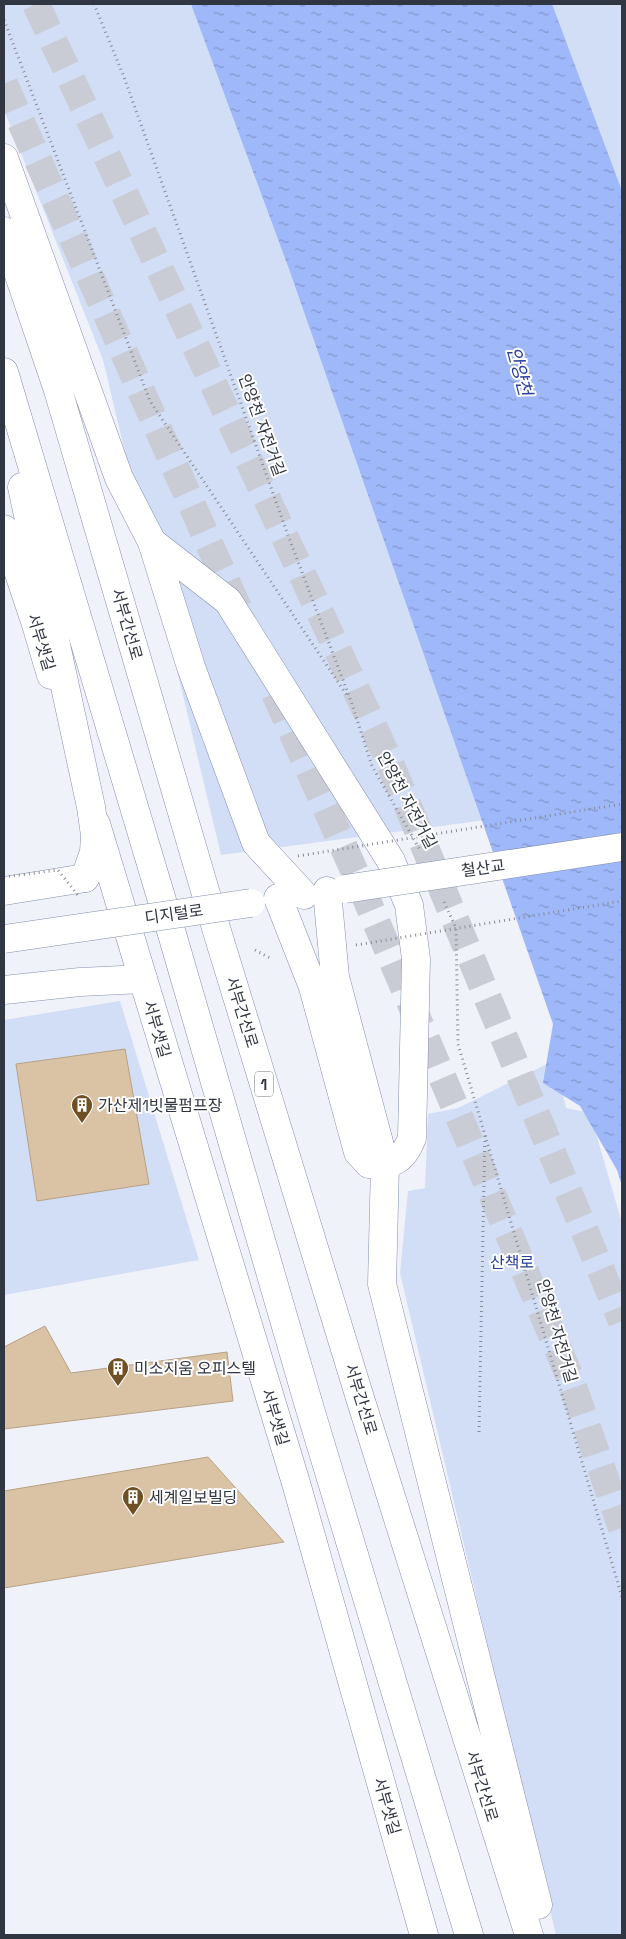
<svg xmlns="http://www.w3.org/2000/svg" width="626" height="1939" font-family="'Space Grotesk','Noto Sans KR',sans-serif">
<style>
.park{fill:#d2ddf6}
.water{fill:url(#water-ripples)}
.building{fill:#dac3a5;stroke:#b8a185}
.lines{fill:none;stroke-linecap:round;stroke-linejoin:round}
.highway-tunnel{stroke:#c9ccd4;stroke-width:28;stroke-dasharray:28 14;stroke-linecap:butt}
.street-casing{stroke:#828fad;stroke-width:29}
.secondary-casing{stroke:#828fad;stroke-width:29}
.primary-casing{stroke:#828fad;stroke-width:29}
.path{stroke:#868b94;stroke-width:3;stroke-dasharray:1 4;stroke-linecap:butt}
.street{stroke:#fff;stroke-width:28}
.secondary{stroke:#fff;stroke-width:28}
.primary{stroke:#fff;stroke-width:28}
.secondary-bridge-casing{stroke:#828fad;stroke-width:29;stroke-linecap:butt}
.path-bridge{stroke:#868b94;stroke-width:3;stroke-dasharray:1 4;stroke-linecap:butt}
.secondary-bridge{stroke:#fff;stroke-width:28}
.labels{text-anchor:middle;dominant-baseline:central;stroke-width:4;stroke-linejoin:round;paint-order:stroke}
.shield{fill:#fff;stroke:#6e727b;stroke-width:1}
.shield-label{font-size:15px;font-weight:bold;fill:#303642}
.street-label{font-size:16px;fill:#303642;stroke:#fff}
.poi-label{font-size:16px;fill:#303642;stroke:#fff;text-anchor:start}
.park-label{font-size:16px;fill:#263e99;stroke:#fff}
.water-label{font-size:18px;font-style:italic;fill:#273e9a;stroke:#fff}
</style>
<defs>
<pattern id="water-ripples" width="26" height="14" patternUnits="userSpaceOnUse" patternTransform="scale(1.25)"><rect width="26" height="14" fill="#9fb8f9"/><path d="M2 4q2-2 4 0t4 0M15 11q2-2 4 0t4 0" fill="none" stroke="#8296cb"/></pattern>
</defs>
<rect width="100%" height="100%" fill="#eff2f8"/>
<path class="park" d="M4 4H622V802L221 855 103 360 4 110Z
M120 1001 199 1260 4 1295V1020Z
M555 1060 566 1108 590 1113 622 1223V1935H556L400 1273 408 1191 425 1188 428 1114 458 1108Z"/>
<path class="water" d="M191 4H552L622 191V1186L617 1170 580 1106 543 1083 553 1024 289 269Z"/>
<path class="building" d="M125 1049 149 1184 37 1201 16 1064Z
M45 1326 71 1373 227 1352 233 1401 4 1429V1347Z
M208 1457 284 1542 4 1588V1491Z"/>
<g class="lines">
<path class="highway-tunnel" d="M36 4 387 756 622 1321
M4 84 242 617
M275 693 357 877 569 1375 622 1528"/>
<g class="street-casing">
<path id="street" d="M4 529 35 621 51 675
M96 824 296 1483 424 1935"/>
</g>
<g class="secondary-casing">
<path id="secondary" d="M4 891 85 878
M4 990 80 982 143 979"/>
</g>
<g class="primary-casing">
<path id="primary" d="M4 158 119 478 152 542 191 667 256 843 304 895
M4 231 58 390 216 928 360 1398 529 1935
M4 372 172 934 310 1409 469 1935
M22 487 91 807 95 835 94 852 85 878
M152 542 228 601 391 861 409 905 416 959 412 1138C403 1161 393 1165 369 1164L358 1152 313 987 278 898
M327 891 335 977 385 1165 382 1284 538 1905"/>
</g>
<path class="path" d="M94 4 124 77 289 538 351 701 372 766 420 850
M4 20 150 401 348 697
M444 902 456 928 458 1044 622 1597
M255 950 270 958
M479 1432 485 1133"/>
<use href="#street" class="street"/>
<use href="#secondary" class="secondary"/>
<use href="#primary" class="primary"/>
<g class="secondary-bridge-casing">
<path id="secondary-bridge" d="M345 889 622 847
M4 939 251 903"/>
</g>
<path class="path-bridge" d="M298 856 622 804
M4 877 58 870 80 898
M356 945 622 901"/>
<use href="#secondary-bridge" class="secondary-bridge"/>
</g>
<defs>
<g id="building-pin" transform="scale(1.125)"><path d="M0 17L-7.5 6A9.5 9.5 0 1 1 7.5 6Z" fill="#6f5025" stroke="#fff"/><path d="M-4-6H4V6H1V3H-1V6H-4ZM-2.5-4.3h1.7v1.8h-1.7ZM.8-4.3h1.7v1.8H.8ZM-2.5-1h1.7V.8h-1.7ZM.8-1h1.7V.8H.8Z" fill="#fff"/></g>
</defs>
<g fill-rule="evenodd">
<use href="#building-pin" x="82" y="1105"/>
<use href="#building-pin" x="118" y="1368"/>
<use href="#building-pin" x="133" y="1497"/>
</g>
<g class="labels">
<rect class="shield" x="255" y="1071.5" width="18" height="25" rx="4"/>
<g class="shield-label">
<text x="264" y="1084">1</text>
</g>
<g class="street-label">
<text transform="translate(262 425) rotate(70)">안양천 자전거길</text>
<text transform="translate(127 624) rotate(74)">서부간선로</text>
<text transform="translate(41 642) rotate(73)">서부샛길</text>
<text transform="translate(407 800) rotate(62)">안양천 자전거길</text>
<text transform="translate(483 868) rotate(-8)">철산교</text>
<text transform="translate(174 914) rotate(-8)">디지털로</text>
<text transform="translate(242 1012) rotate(73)">서부간선로</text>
<text transform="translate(157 1029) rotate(74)">서부샛길</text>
<text transform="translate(557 1331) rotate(74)">안양천 자전거길</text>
<text transform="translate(361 1399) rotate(73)">서부간선로</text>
<text transform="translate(275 1417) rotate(73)">서부샛길</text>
<text transform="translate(482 1786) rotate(73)">서부간선로</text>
<text transform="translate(387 1806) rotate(74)">서부샛길</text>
</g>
<g class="poi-label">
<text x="98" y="1105">가산제1빗물펌프장</text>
<text x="134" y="1368">미소지움 오피스텔</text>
<text x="149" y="1497">세계일보빌딩</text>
</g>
<g class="park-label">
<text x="512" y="1262">산책로</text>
</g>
<g class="water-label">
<text transform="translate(520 371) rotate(75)">안양천</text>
</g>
</g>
<rect width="626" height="1939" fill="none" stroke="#303642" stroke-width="10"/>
</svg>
